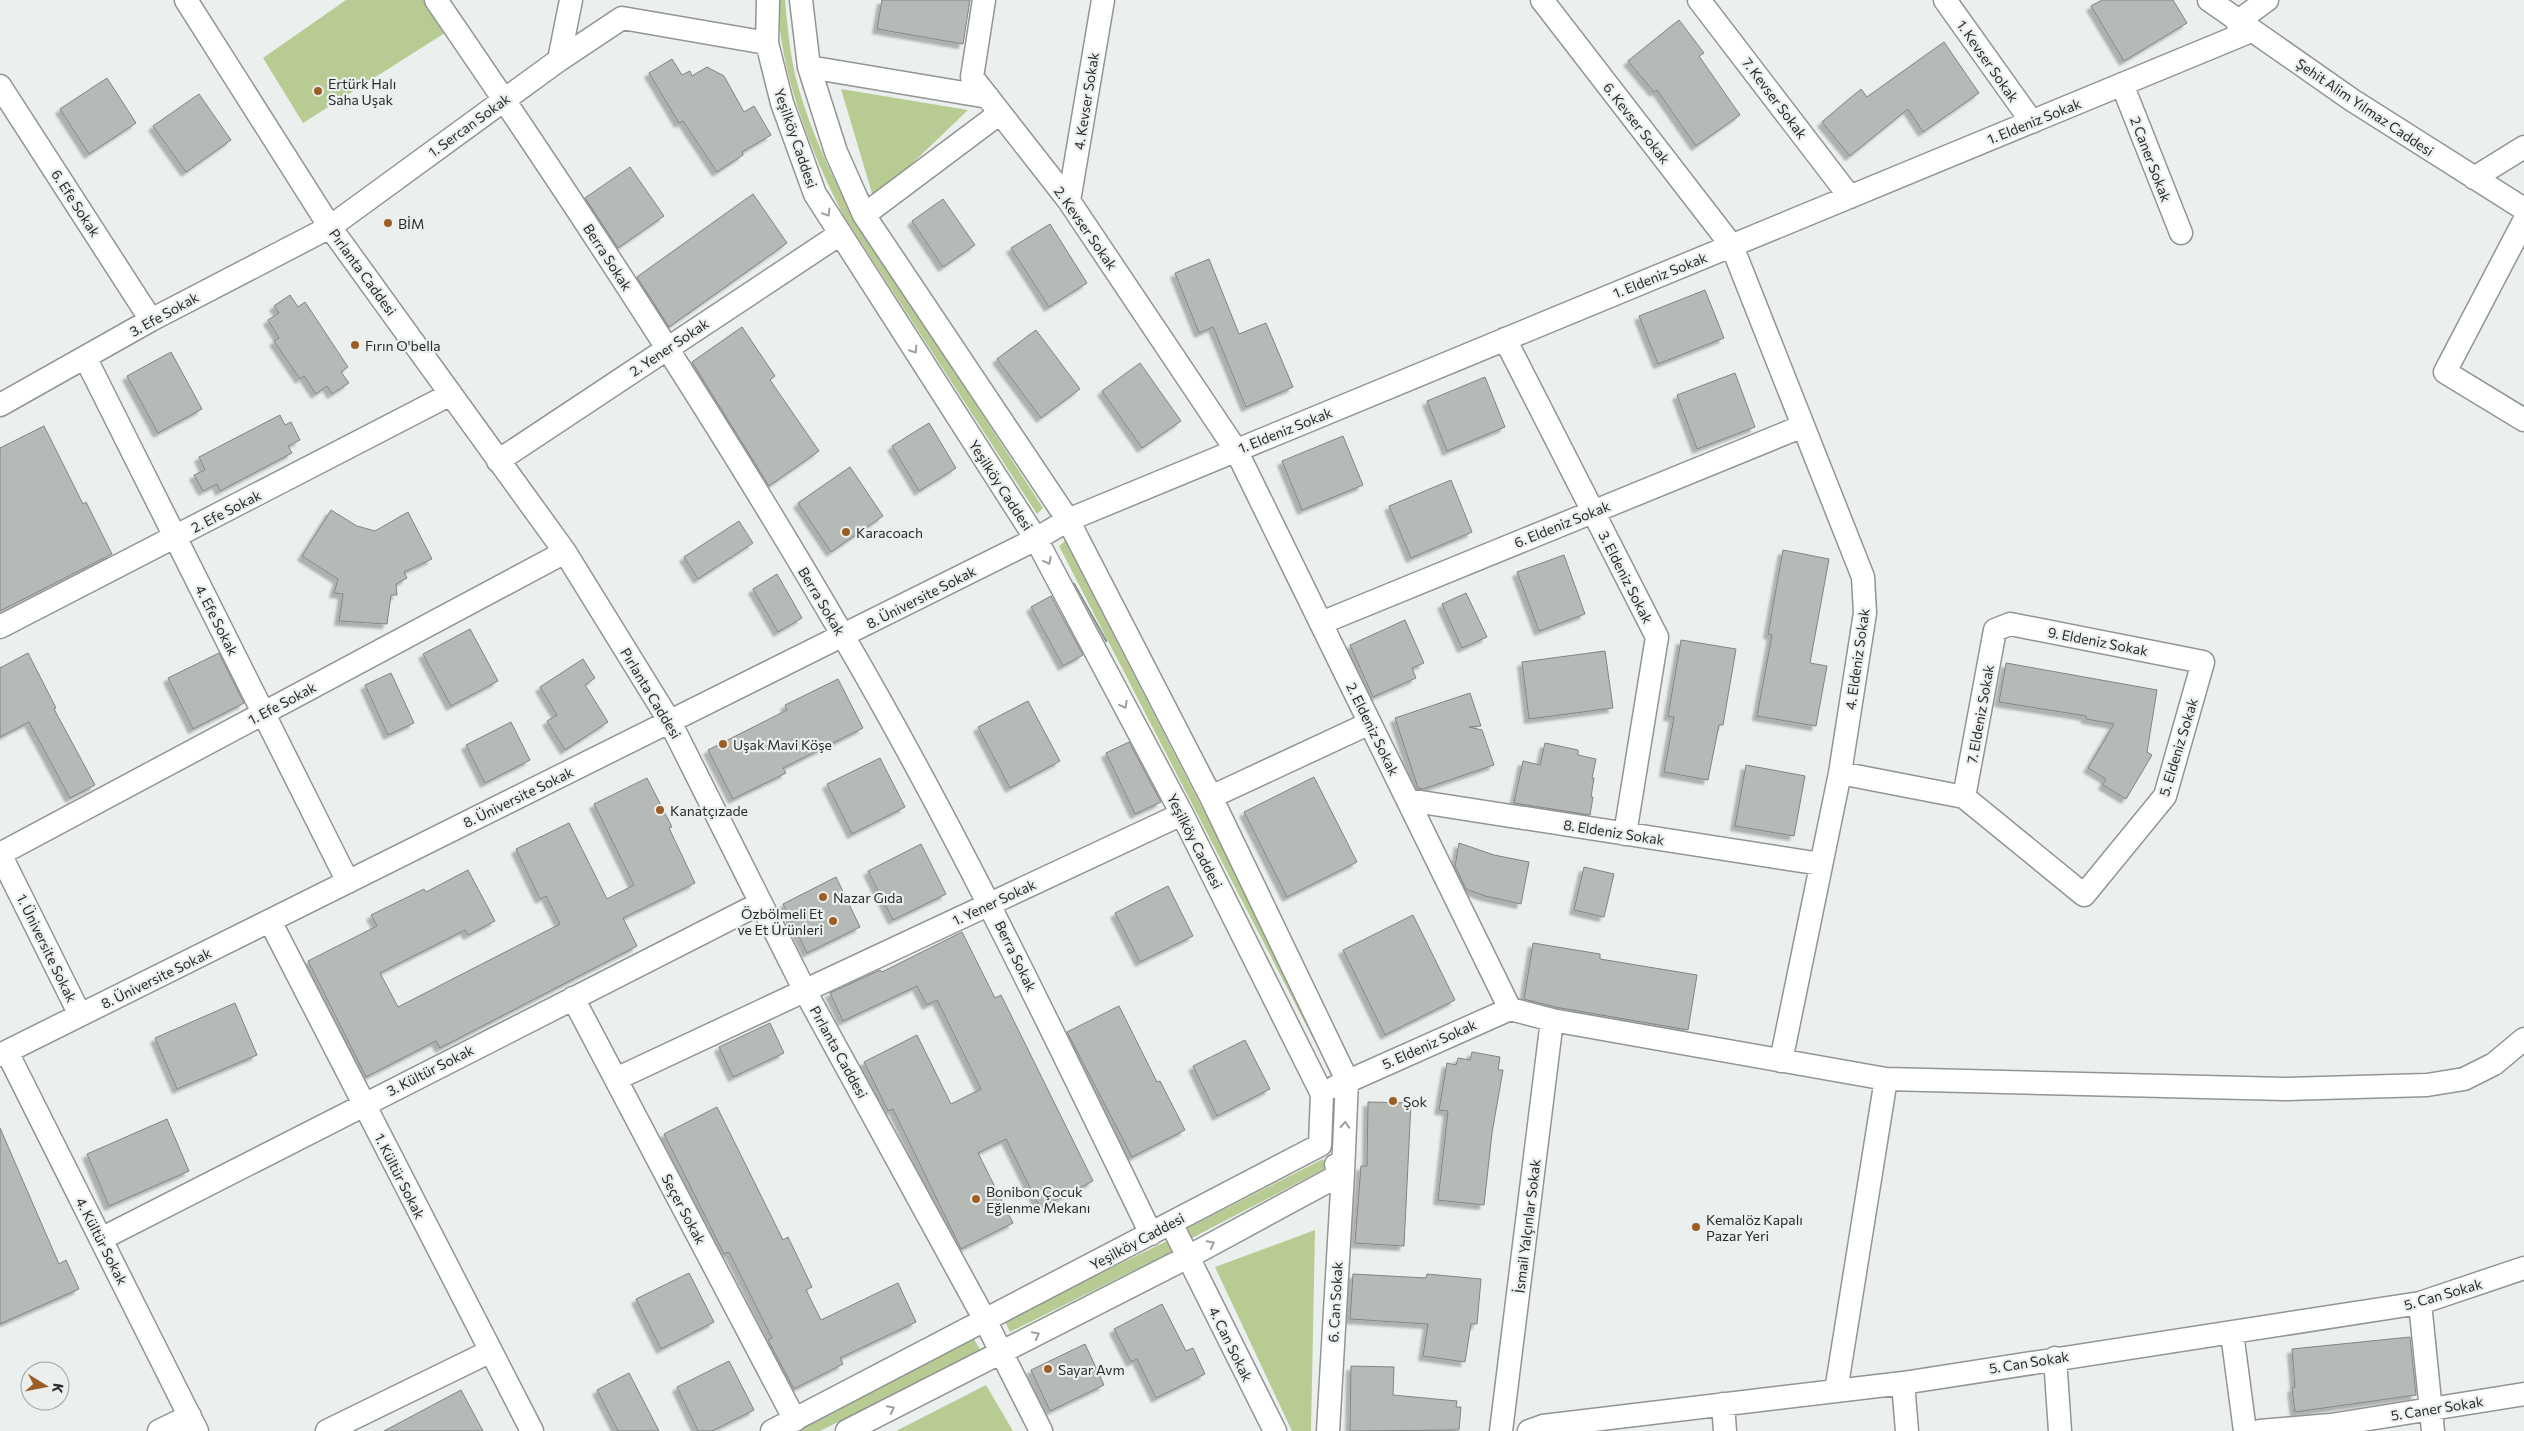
<svg xmlns="http://www.w3.org/2000/svg" width="2524" height="1431" font-family="Commissioner,sans-serif">
<style>
.green{fill:#b7cb92}
.building{fill:#b6bab6;stroke:#818481;filter:url(#shadow)}
.lines{fill:none;stroke-linecap:round;stroke-linejoin:round}
.minor-casing{stroke:#919593;stroke-width:25}
.minor{stroke:#fff;stroke-width:22}
.oneway{stroke:#9fa09f}
.poi-dot{fill:#9c5e24;stroke:#ebf0ee;stroke-width:2}
.labels{text-anchor:middle;dominant-baseline:central;stroke-width:4.5;stroke-linejoin:round;paint-order:stroke}
.street-label{font-size:14px;fill:#292b2a;stroke:#ebf0ee}
.poi-label{font-size:14px;fill:#292b2a;stroke:#ebf0ee;text-anchor:start}
</style>
<defs>
<filter id="shadow"><feDropShadow dx="-4.5" dy="4.5" stdDeviation="1" flood-color="#0004"/></filter>
</defs>
<rect width="100%" height="100%" fill="#ebf0ee"/>
<path class="green" d="M346 0H427L448 31 303 123 263 58Z
M778 0H785C787 22 789 44 793 65 803 114 829 172 853 215L1043 508 1037 514 844 216C812 156 778 68 778 0Z
M841 89 968 110 874 200Z
M1065 541 1323 1043 1317 1046 1059 546Z
M1323 1159 1326 1168 1190 1239 1184 1230Z
M1315 1230 1311 1431H1292L1215 1267Z
M1167 1241 1173 1251 1010 1332 1004 1320Z
M974 1339 981 1351 820 1431H794Z
M986 1385 1013 1431H896Z"/>
<path class="building" d="M882 0H970L963 44 877 29Z
M2102 0H2173L2187 23 2124 61 2091 6Z
M1679 20 1704 53 1699 56 1740 115 1696 146 1657 90 1654 92 1628 61Z
M1944 42 1979 93 1923 132 1908 109 1850 156 1822 122 1861 89 1867 97Z
M672 59 682 75 690 71 692 76 707 67 724 76 744 112 754 106 771 135 742 152 743 155 717 172 683 121 679 123 649 73Z
M107 78 136 123 89 154 60 109Z
M199 94 231 140 186 172 153 126Z
M630 167 664 216 618 248 585 198Z
M753 194 787 243 669 327 637 277Z
M943 199 975 245 943 267 912 221Z
M1050 224 1087 283 1049 307 1011 248Z
M1209 259 1239 334 1266 323 1293 387 1246 407 1213 327 1199 333 1175 273Z
M1705 290 1724 338 1658 364 1639 316Z
M290 295 298 307 305 302 348 367 341 372 349 383 332 394 327 386 316 394 304 376 300 379 274 341 279 338 268 320 279 313 274 306Z
M742 327 775 376 770 380 819 451 769 486 692 362Z
M1036 330 1080 389 1041 418 997 359Z
M171 352 202 409 158 433 127 376Z
M1140 363 1181 421 1142 448 1102 391Z
M1735 373 1755 427 1697 449 1677 395Z
M1485 377 1505 427 1447 451 1427 401Z
M280 415 285 425 291 422 300 440 288 446 292 453 220 491 217 484 203 491 194 475 205 470 199 457Z
M929 423 956 468 919 491 892 446Z
M44 426 83 504 86 502 112 554 0 611V448Z
M1343 436 1363 485 1302 510 1282 461Z
M850 467 883 516 831 552 798 503Z
M1451 480 1472 532 1411 558 1389 506Z
M331 510 357 526 375 531 408 512 432 559 404 572 407 578 396 584 397 595H391L387 624 339 621 343 594 334 593 338 579 302 556Z
M739 521 753 543 698 579 684 557Z
M1783 550 1829 559 1810 663 1827 666 1816 726 1757 716 1772 635 1768 634Z
M1564 555 1585 614 1539 631 1517 572Z
M777 574 802 618 778 632 753 589Z
M1074 583 1107 641 1106 642Z
M1466 593 1487 637 1462 648 1442 604Z
M1051 596 1083 655 1063 666 1031 607Z
M1405 620 1424 663 1412 668 1416 678 1373 697 1350 645Z
M470 629 498 681 451 706 423 654Z
M1681 640 1736 649 1723 725H1719L1708 780 1664 772 1674 717 1668 716Z
M1605 651 1613 708 1529 719 1522 662Z
M28 653 56 708 54 709 95 785 70 798 29 722 0 737V668Z
M219 653 244 703 193 729 168 678Z
M583 659 595 678 585 685 608 722 565 750 547 721 557 715 540 687Z
M2006 663 2157 690 2147 752 2152 755 2126 799 2103 785 2106 779 2088 768 2114 724 2086 719V716L1999 702Z
M391 673 414 723 388 735 365 685Z
M838 679 863 728 783 768 786 773 733 799 708 750 787 710 785 705Z
M1470 693 1481 726 1469 727 1482 730 1494 765 1423 789 1418 788 1395 718Z
M1028 701 1060 761 1010 788 978 727Z
M511 722 530 760 485 783 466 745Z
M1129 742 1161 802 1135 814 1106 753Z
M1545 743 1578 750V755L1596 759 1592 778H1594L1591 797H1593L1590 815 1514 803 1523 761 1540 765Z
M880 758 905 807 852 834 827 784Z
M1746 765 1805 776 1794 836 1735 826Z
M1314 777 1357 862 1287 897 1244 812Z
M647 778 672 827 669 828 695 883 623 918 637 946 440 1048 436 1041 366 1077 308 961 377 926 371 915 424 889 426 892 468 870 495 921 468 935 465 930 380 973 398 1007 560 924 546 896 540 899 516 849 569 823 607 899 634 885 594 804Z
M1459 843 1494 855 1529 862 1521 904 1485 896 1466 889 1455 866Z
M921 844 946 894 893 920 868 871Z
M1584 867 1614 874 1604 917 1574 910Z
M836 877 860 927 807 953 783 904Z
M1168 886 1193 936 1140 962 1115 913Z
M1413 915 1455 1000 1385 1035 1343 950Z
M962 932 995 998 1001 995 1093 1181 1040 1208 1006 1139 978 1153 1013 1223 961 1249 893 1109 888 1111 864 1062 917 1035 951 1104 981 1089 937 1000 927 1005 917 986 843 1021 830 993 880 970 882 972Z
M1533 943 1600 954V959L1697 975 1688 1030 1555 1007 1524 999Z
M235 1003 257 1055 177 1089 155 1038Z
M1119 1006 1157 1082 1160 1081 1185 1130 1132 1157 1067 1032Z
M770 1023 784 1053 733 1077 719 1047Z
M1245 1040 1270 1089 1217 1116 1193 1066Z
M1472 1052 1500 1057 1498 1070H1503L1492 1133 1484 1205 1438 1200 1448 1111 1439 1110 1447 1063 1456 1065 1458 1058 1470 1060Z
M1368 1102 1411 1103 1404 1246 1355 1243 1361 1166H1367Z
M717 1107 783 1240 788 1237 812 1287 806 1290 821 1320 898 1283 916 1322 840 1358 843 1364 794 1389 768 1340 772 1338 729 1252 724 1254 664 1134Z
M167 1119 189 1171 109 1206 87 1154Z
M0 1128 59 1264 66 1260 79 1289 0 1324Z
M689 1273 714 1322 661 1349 636 1299Z
M1353 1274 1426 1278 1427 1274 1481 1279 1477 1324H1471L1465 1362 1423 1356 1428 1324 1350 1319Z
M1162 1304 1186 1351 1193 1348 1205 1374 1156 1398 1137 1359 1131 1362 1114 1329Z
M2410 1337 2416 1395 2295 1412 2292 1388 2295 1387 2292 1349Z
M1085 1344 1104 1385 1050 1411 1031 1370Z
M729 1361 754 1410 712 1431H698L677 1387Z
M1351 1366 1394 1367 1393 1395 1457 1401 1456 1407H1461L1459 1430 1350 1431Z
M629 1373 659 1431H618L597 1390Z
M461 1390 483 1431H384Z"/>
<g class="lines">
<g class="minor-casing">
<path id="minor" d="M186 0 330 227 565 552 670 722 805 991 985 1320 1041 1431
M436 0C578 207 716 417 842 634 956 829 1053 1032 1151 1234
M768 0 767 43 782 103 815 194 1036 539 1182 814 1322 1094 1320 1145 772 1431
M801 0 809 67 836 152 864 215 1068 520 1211 797 1347 1080 1343 1173 1188 1257 847 1431
M984 0 972 77 1069 201 1236 450 1510 1009
M1542 0 1732 246 1863 577 1865 613 1840 773 1781 1061
M1699 0 1850 197
M1945 0 2032 122
M2209 0 2352 100 2524 209
M2237 22 2267 0
M559 60 622 18 767 43
M809 67 988 97
M2122 84 2181 233
M0 86 151 320
M2474 178 2524 147
M1069 201 1103 0
M864 215 1000 113
M2524 221 2445 372 2524 420
M1505 339 1657 637 1625 834
M86 359 348 882
M0 405 151 320 330 227 559 60 571 0
M498 461 840 234
M1321 623 1803 426
M0 627 451 394
M1840 773 1964 797 2084 895 2165 796 2203 662 2010 624 1995 630 1964 797
M1211 797 1370 723
M1408 800 1821 864
M270 921 532 1431
M573 998 795 1420
M1510 1009 1552 1020 1886 1079 2285 1089 2427 1085 2464 1079 2494 1064 2524 1039
M80 1015 0 854 565 552
M7 1052 197 1431
M0 1055 1036 539 1068 520 2251 31
M616 1079 1182 814
M1335 1087 1510 1009
M1171 1223 1275 1431
M101 1239 761 903
M2420 1303 2433 1431
M2232 1333 2245 1431
M2055 1358 2060 1431
M1903 1383 1907 1431
M1836 1391 1886 1079
M1723 1404 1725 1431
M159 1431 190 1416
M327 1431 491 1351
M1328 1431 1343 1173 1336 1165
M1501 1431 1552 1020
M1529 1431 1543 1426 1903 1383 2420 1303 2524 1268
M2260 1431 2331 1425 2524 1394"/>
</g>
<use href="#minor" class="minor"/>
</g>
<defs><path id="oneway-chevron" d="M-2-3.5L2.5 0L-2 3.5" fill="none" stroke-width="1.6" stroke-linecap="round" stroke-linejoin="round" transform="scale(1.25)"/></defs>
<g class="oneway">
<use href="#oneway-chevron" transform="translate(827 213) rotate(58)"/>
<use href="#oneway-chevron" transform="translate(914 350) rotate(57)"/>
<use href="#oneway-chevron" transform="translate(1048 561) rotate(62)"/>
<use href="#oneway-chevron" transform="translate(1124 705) rotate(62)"/>
<use href="#oneway-chevron" transform="translate(1345 1125) rotate(-87)"/>
<use href="#oneway-chevron" transform="translate(1211 1244) rotate(-28)"/>
<use href="#oneway-chevron" transform="translate(1036 1335) rotate(-27)"/>
<use href="#oneway-chevron" transform="translate(891 1409) rotate(-27)"/>
</g>
<g class="poi-dot">
<circle cx="318" cy="91" r="5"/>
<circle cx="388" cy="223" r="5"/>
<circle cx="355" cy="345" r="5"/>
<circle cx="846" cy="532" r="5"/>
<circle cx="723" cy="744" r="5"/>
<circle cx="660" cy="810" r="5"/>
<circle cx="823" cy="897" r="5"/>
<circle cx="833" cy="921" r="5"/>
<circle cx="1393" cy="1101" r="5"/>
<circle cx="976" cy="1199" r="5"/>
<circle cx="1696" cy="1227" r="5"/>
<circle cx="1048" cy="1369" r="5"/>
</g>
<g class="labels">
<g class="street-label">
<text transform="translate(1988 61) rotate(55)">1. Kevser Sokak</text>
<text transform="translate(1775 98) rotate(53)">7. Kevser Sokak</text>
<text transform="translate(1086 101) rotate(-81)">4. Kevser Sokak</text>
<text transform="translate(2365 107) rotate(34)">Şehit Alim Yılmaz Caddesi</text>
<text transform="translate(2034 121) rotate(-22)">1. Eldeniz Sokak</text>
<text transform="translate(1637 123) rotate(52)">6. Kevser Sokak</text>
<text transform="translate(469 125) rotate(-36)">1. Sercan Sokak</text>
<text transform="translate(796 138) rotate(71)">Yeşilköy Caddesi</text>
<text transform="translate(2151 159) rotate(69)">2 Caner Sokak</text>
<text transform="translate(76 203) rotate(57)">6. Efe Sokak</text>
<text transform="translate(1086 228) rotate(55)">2. Kevser Sokak</text>
<text transform="translate(608 257) rotate(57)">Berra Sokak</text>
<text transform="translate(363 272) rotate(54)">Pırlanta Caddesi</text>
<text transform="translate(1660 275) rotate(-22)">1. Eldeniz Sokak</text>
<text transform="translate(164 314) rotate(-29)">3. Efe Sokak</text>
<text transform="translate(669 347) rotate(-34)">2. Yener Sokak</text>
<text transform="translate(1285 430) rotate(-22)">1. Eldeniz Sokak</text>
<text transform="translate(1001 485) rotate(57)">Yeşilköy Caddesi</text>
<text transform="translate(226 511) rotate(-27)">2. Efe Sokak</text>
<text transform="translate(1562 524) rotate(-22)">6. Eldeniz Sokak</text>
<text transform="translate(1626 577) rotate(63)">3. Eldeniz Sokak</text>
<text transform="translate(921 597) rotate(-27)">8. Üniversite Sokak</text>
<text transform="translate(822 601) rotate(59)">Berra Sokak</text>
<text transform="translate(217 620) rotate(63)">4. Efe Sokak</text>
<text transform="translate(2098 641) rotate(11)">9. Eldeniz Sokak</text>
<text transform="translate(1857 659) rotate(-82)">4. Eldeniz Sokak</text>
<text transform="translate(651 693) rotate(59)">Pırlanta Caddesi</text>
<text transform="translate(282 703) rotate(-28)">1. Efe Sokak</text>
<text transform="translate(1980 714) rotate(-80)">7. Eldeniz Sokak</text>
<text transform="translate(1373 729) rotate(64)">2. Eldeniz Sokak</text>
<text transform="translate(2178 747) rotate(-73)">5. Eldeniz Sokak</text>
<text transform="translate(518 797) rotate(-26)">8. Üniversite Sokak</text>
<text transform="translate(1614 832) rotate(9)">8. Eldeniz Sokak</text>
<text transform="translate(1195 841) rotate(63)">Yeşilköy Caddesi</text>
<text transform="translate(994 902) rotate(-25)">1. Yener Sokak</text>
<text transform="translate(47 948) rotate(64)">1. Üniversite Sokak</text>
<text transform="translate(1016 956) rotate(64)">Berra Sokak</text>
<text transform="translate(156 978) rotate(-26)">8. Üniversite Sokak</text>
<text transform="translate(1429 1044) rotate(-24)">5. Eldeniz Sokak</text>
<text transform="translate(839 1052) rotate(61)">Pırlanta Caddesi</text>
<text transform="translate(430 1070) rotate(-27)">3. Kültür Sokak</text>
<text transform="translate(400 1176) rotate(63)">1. Kültür Sokak</text>
<text transform="translate(684 1209) rotate(62)">Seçer Sokak</text>
<text transform="translate(1527 1226) rotate(-83)">İsmail Yalçınlar Sokak</text>
<text transform="translate(102 1241) rotate(63)">4. Kültür Sokak</text>
<text transform="translate(1137 1241) rotate(-28)">Yeşilköy Caddesi</text>
<text transform="translate(2443 1294) rotate(-16)">5. Can Sokak</text>
<text transform="translate(1335 1302) rotate(-87)">6. Can Sokak</text>
<text transform="translate(1231 1344) rotate(64)">4. Can Sokak</text>
<text transform="translate(2029 1362) rotate(-9)">5. Can Sokak</text>
<text transform="translate(2437 1408) rotate(-9)">5. Caner Sokak</text>
</g>
<g class="poi-label">
<text x="328" y="83">Ertürk Halı<tspan x="328" dy="16">Saha Uşak</tspan></text>
<text x="398" y="223">BİM</text>
<text x="365" y="345">Fırın O'bella</text>
<text x="856" y="532">Karacoach</text>
<text x="733" y="744">Uşak Mavi Köşe</text>
<text x="670" y="810">Kanatçızade</text>
<text x="833" y="897">Nazar Gıda</text>
<text x="823" y="913" text-anchor="end">Özbölmeli Et<tspan x="823" dy="16">ve Et Ürünleri</tspan></text>
<text x="1403" y="1101">Şok</text>
<text x="986" y="1191">Bonibon Çocuk<tspan x="986" dy="16">Eğlenme Mekanı</tspan></text>
<text x="1706" y="1219">Kemalöz Kapalı<tspan x="1706" dy="16">Pazar Yeri</tspan></text>
<text x="1058" y="1369">Sayar Avm</text>
</g>
</g>
<g transform="translate(45 1386) rotate(100)"><circle r="24" fill="#ebf0ee" stroke="#9da1a0"/>
<path d="M0-4L9 19L0 12L-9 19Z" fill="#9c5e24"/>
<text y="-8" font-size="14" font-weight="bold" text-anchor="middle" fill="#292b2a">K</text>
</g>
</svg>
